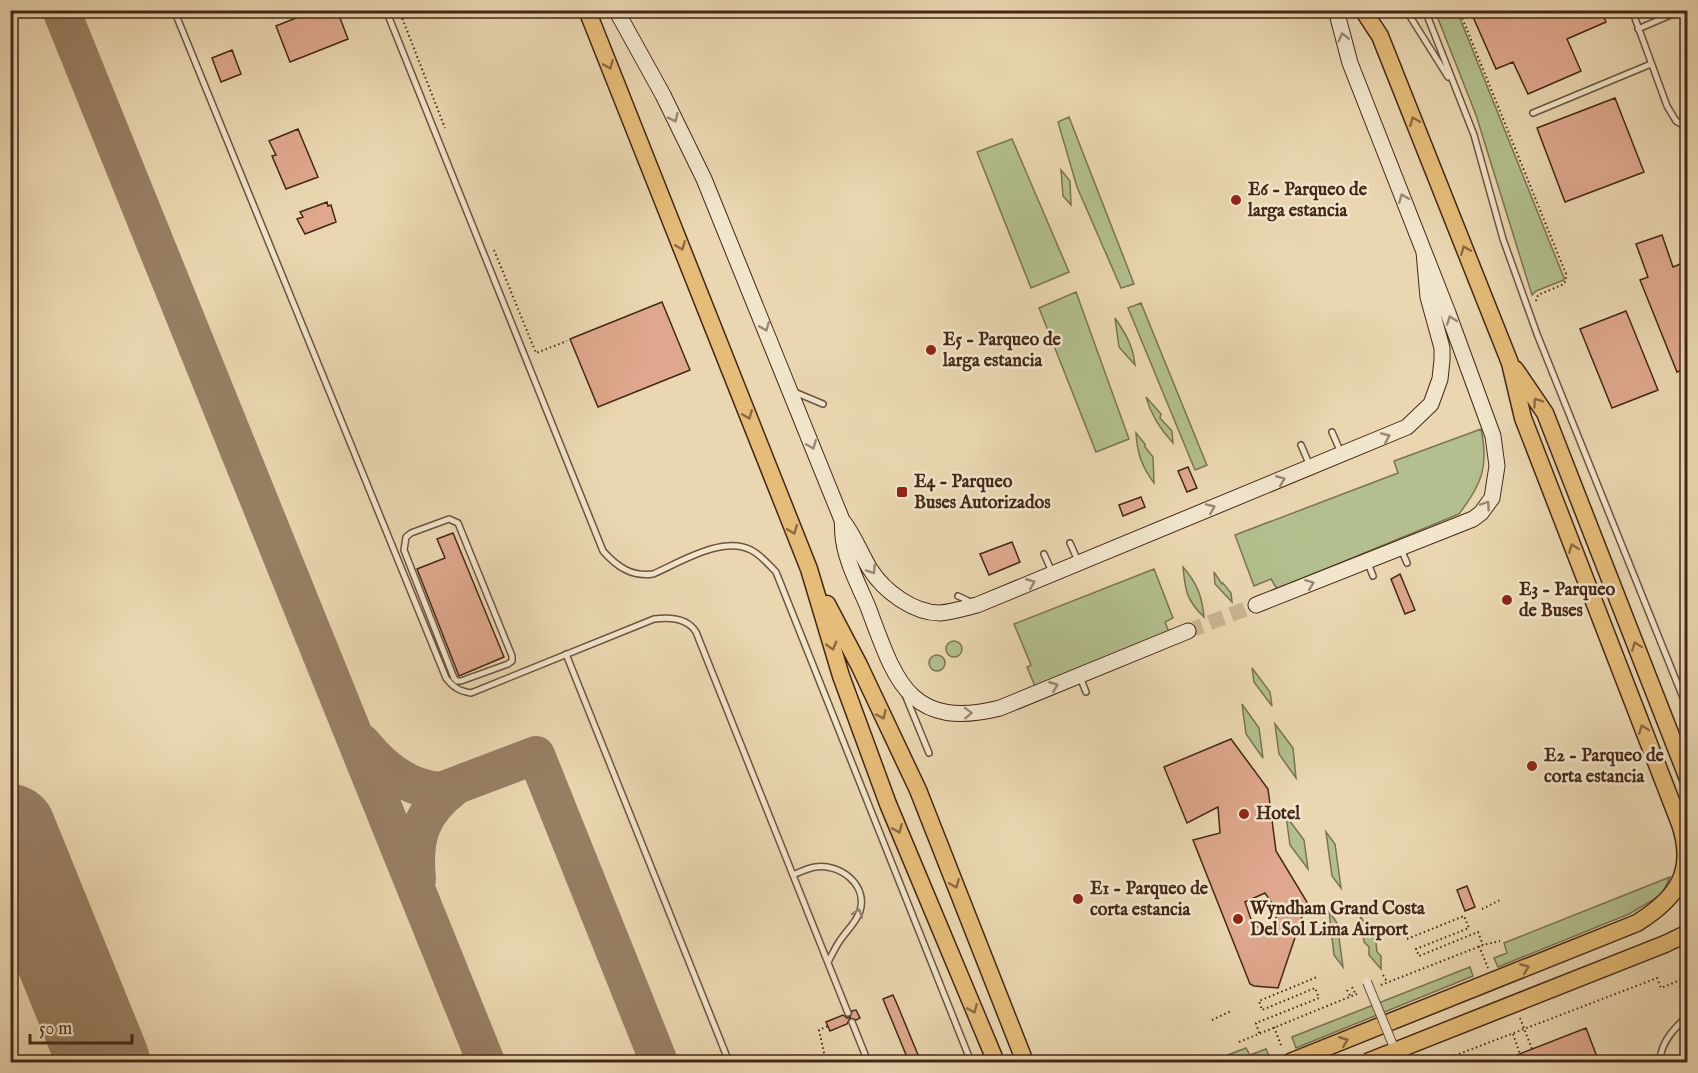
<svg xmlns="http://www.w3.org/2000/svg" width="1698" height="1073" font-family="'IM FELL English',serif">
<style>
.green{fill:#b3bf8e;stroke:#7c7352;stroke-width:1.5}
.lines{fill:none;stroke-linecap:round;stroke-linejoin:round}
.taxiway{stroke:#987f64;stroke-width:38}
.runway{stroke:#987f64;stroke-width:92}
.building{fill:#dfa88e;stroke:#452717;stroke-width:1.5;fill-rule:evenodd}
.secondary-tunnel{stroke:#c9b492;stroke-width:15;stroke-dasharray:15 8;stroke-linecap:butt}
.service-casing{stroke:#6e533e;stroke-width:8}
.secondary-casing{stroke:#452717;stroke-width:17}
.primary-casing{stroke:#452717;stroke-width:19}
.path{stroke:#452717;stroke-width:2;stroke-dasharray:1.5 3;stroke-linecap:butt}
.service{stroke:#f1e5cc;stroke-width:5}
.secondary{stroke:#f1e5cc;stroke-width:15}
.primary{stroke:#e5bc78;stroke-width:16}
.pedestrian-bridge-casing{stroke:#6e533e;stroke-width:10;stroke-linecap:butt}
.primary-bridge-casing{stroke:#452717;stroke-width:19;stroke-linecap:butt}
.path-bridge{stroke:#452717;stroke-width:2;stroke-dasharray:1.5 3;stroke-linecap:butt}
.pedestrian-bridge{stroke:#f1e5cc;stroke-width:8}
.primary-bridge{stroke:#e5bc78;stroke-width:16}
.oneway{stroke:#9b8672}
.oneway2{stroke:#8d6a43}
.poi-dot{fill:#8f2418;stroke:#f1e5cc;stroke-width:2}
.labels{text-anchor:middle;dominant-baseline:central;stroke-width:5;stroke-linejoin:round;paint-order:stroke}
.poi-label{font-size:18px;font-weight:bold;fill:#452717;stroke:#f1e5cc;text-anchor:start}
</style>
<rect width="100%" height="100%" fill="#ead7b1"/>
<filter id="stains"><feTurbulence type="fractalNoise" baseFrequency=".00333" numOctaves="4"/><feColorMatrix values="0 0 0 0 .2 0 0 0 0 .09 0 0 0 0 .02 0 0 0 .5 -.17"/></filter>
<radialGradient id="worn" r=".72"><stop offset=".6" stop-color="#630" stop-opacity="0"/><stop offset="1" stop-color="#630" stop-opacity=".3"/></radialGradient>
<path class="green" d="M1435 11H1457L1564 278V280L1536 291 1532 295 1476 115Z
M1069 117 1134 284 1121 288 1077 187 1058 122Z
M1012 139 1069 272 1031 288 977 152Z
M1061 170 1070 181 1071 205 1063 196Z
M1076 292 1129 439 1096 452 1039 308Z
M1141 303 1206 463 1207 465 1195 470 1128 308Z
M1115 318C1126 334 1133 346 1135 365L1119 347Z
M1146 397 1161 414 1160 418 1172 431 1173 443C1160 429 1151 415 1146 397Z
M1481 429C1489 466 1482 484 1459 514L1277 589 1271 579 1254 586 1235 535 1398 473 1394 461Z
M1136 433 1145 444V447L1153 457 1154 483C1142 467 1137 453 1136 433Z
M1183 567C1197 583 1202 596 1204 617 1186 600 1185 589 1183 567Z
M1154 569 1173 618 1165 622 1169 632 1035 686 1027 667 1031 665 1014 624Z
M1214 572 1222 584 1223 583 1231 593 1232 602 1215 584Z
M946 649a8 8 0 1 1 16 0a8 8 0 1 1-16 0Z
M929 663a8 8 0 1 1 16 0a8 8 0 1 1-16 0Z
M1252 668 1270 692 1272 706 1254 682Z
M1242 704 1259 728 1263 758 1246 734Z
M1275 724 1293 748 1296 778 1279 754Z
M1286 816 1304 840 1308 869 1290 845Z
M1326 832 1335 844 1341 888 1332 876Z
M1670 877 1664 890 1658 897 1629 914 1498 967 1494 958 1507 953 1504 943Z
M1329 911 1337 923 1343 967 1334 955Z
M1360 915 1376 943 1377 952 1381 956V969L1369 955V947L1364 942Z
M1470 967 1473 976 1296 1048 1292 1037Z
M1246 1048 1250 1055 1266 1049 1270 1058 1259 1062H1209Z"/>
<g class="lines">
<path class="taxiway" d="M61 10 486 1062
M362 743C382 768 407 789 441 791L536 755 659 1062
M417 879C413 839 420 813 453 788"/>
<path class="runway" d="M10 830 104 1062"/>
</g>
<path class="building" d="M316 10H337L348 39 290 62 276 26Z
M1470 10H1601L1606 22 1567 39 1581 71 1528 94 1513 62 1496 69Z
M232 50 241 74 221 82 212 58Z
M1615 98 1644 172 1565 202 1537 128Z
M298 129 318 177 286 189 272 156 276 155 269 141Z
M327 202 328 206 331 205 336 222 305 234 297 219 303 217 300 212Z
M1662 235 1673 267 1683 263 1688 275V368L1677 372 1640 280 1648 277 1636 244Z
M662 302 690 370 598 407 570 339Z
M1626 311 1658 390 1612 408 1580 329Z
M1188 467 1197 488 1187 492 1178 471Z
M1141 497 1145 507 1123 516 1119 505Z
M453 533 504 657 459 676 417 569 445 558 437 539Z
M1012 542 1020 562 989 575 980 554Z
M1400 574 1415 610 1405 614 1391 579Z
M1231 739 1268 789 1276 851 1307 902 1278 988 1254 986 1250 984 1193 840 1220 833 1218 807 1187 823 1164 767ZM1265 893 1278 912 1271 931 1253 925 1245 902Z
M1467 886 1475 907 1465 911 1457 890Z
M893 995 897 1004 921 1062H909L883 999Z
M856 1010 860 1018 856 1020 850 1018 847 1024 830 1031 826 1022 843 1015 847 1018 850 1017 852 1011Z
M1586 1028 1599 1062H1499Z"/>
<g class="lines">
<path class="secondary-tunnel" d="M1188 631 1256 605"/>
<g class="service-casing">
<path id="service" d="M174 10 446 678C453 687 459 691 471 693L654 619C669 617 687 617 696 632L848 1013
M386 10 603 551C617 567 632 577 653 574 679 563 723 535 751 550 761 555 768 564 776 572L971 1062
M1406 10 1448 77
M1425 10 1474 135 1503 239 1537 334 1688 710
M1632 10 1667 106 1676 121 1688 128
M1638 29 1682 10
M1533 113 1651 64
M792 391 823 404
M1332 432 1341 453
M1301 445 1310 466
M449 519 458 523 512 656V661L508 664 461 681H457L454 678 404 550 406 537 411 533Z
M1070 543 1078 561
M1401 549 1407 563
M1044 554 1052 572
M1368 563 1373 576
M958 596 973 603
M566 654 729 1062
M1080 677 1086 692
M906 697 929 753
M793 875C800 872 808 868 815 867 840 863 868 885 860 911 856 923 846 931 839 942 835 948 832 955 828 962
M852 1022 868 1062
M1660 1062C1660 1043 1674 1028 1688 1016"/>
</g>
<g class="secondary-casing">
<path id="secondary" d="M616 10 663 95 704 179 842 520C854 535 860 552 870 569 884 591 913 613 940 613 952 612 965 608 977 605L1407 427 1431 404 1440 379 1442 360V348L1428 297 1424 252
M842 520C843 527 842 535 844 543 847 563 860 588 868 607 895 679 908 731 1000 708L1188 631
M1256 605 1473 519 1481 513 1492 498 1497 466 1493 436 1448 313 1350 63 1336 10"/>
</g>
<g class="primary-casing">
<path id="primary" d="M587 10 809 569 841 676 888 804 996 1062
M1515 369 1545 413 1688 779
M827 604 859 665 918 790 1025 1062
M1665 944 1688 933
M1290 1062 1637 923C1677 898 1696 872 1680 824L1523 418 1510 363 1380 36 1363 10"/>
</g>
<path class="path" d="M399 10 445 128
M1459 10 1566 274V280L1564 284 1538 295 1536 301
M494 250 536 353 567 341
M1164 894 1183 887
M1482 909 1502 899
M1407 939 1464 916 1469 928 1416 949 1419 956 1478 932 1483 945
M1479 946 1488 968
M1383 975 1387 982
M1381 985 1483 945 1500 941
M1352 987 1356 995
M1347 990 1351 997
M1212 1020 1231 1011
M1274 1027 1282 1048
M1259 1033 1256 1023 1319 998 1315 988 1262 1010 1259 1001 1317 977
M1513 1034 1520 1054
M1239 1042 1359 993
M826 1062 819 1030 828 1026
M1438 1062 1657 978 1661 988 1688 977"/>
<use href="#service" class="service"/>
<use href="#secondary" class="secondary"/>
<use href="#primary" class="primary"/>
<g class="pedestrian-bridge-casing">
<path id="pedestrian-bridge" d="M1367 982 1400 1062"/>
</g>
<g class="primary-bridge-casing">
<path id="primary-bridge" d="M1367 1062 1665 944"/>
</g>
<path class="path-bridge" d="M1520 1018 1532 1049"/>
<use href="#pedestrian-bridge" class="pedestrian-bridge"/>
<use href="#primary-bridge" class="primary-bridge"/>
</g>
<defs><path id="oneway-chevron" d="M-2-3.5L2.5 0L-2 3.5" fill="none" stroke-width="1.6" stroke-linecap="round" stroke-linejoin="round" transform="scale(1.5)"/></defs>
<g class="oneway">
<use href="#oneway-chevron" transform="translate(1343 37) rotate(-104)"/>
<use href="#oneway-chevron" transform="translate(674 118) rotate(64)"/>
<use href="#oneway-chevron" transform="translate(1403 198) rotate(-112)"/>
<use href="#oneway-chevron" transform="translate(1451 320) rotate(-110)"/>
<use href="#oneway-chevron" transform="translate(765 327) rotate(68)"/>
<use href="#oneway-chevron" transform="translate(1386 437) rotate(-23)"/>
<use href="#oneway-chevron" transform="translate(812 445) rotate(68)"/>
<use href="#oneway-chevron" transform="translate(1281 480) rotate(-22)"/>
<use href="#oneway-chevron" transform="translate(1486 505) rotate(-56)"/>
<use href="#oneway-chevron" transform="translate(1211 508) rotate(-23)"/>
<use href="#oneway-chevron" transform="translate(872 570) rotate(57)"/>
<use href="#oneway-chevron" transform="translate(1031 583) rotate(-22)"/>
<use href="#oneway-chevron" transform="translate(1310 584) rotate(-21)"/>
<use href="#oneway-chevron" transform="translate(1054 686) rotate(-22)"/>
<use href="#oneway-chevron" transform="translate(968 713) rotate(-2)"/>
<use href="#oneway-chevron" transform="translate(858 913) rotate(-70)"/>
</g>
<g class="oneway2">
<use href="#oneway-chevron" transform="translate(609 65) rotate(68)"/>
<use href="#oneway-chevron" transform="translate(1414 121) rotate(-112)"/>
<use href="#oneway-chevron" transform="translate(681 246) rotate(68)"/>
<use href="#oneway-chevron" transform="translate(1465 250) rotate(-112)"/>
<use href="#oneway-chevron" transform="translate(1537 402) rotate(-125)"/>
<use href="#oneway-chevron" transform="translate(748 415) rotate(68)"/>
<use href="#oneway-chevron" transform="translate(793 530) rotate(68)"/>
<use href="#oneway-chevron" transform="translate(1573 548) rotate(-111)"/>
<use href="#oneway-chevron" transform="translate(832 646) rotate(74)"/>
<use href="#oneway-chevron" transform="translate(1636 646) rotate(-111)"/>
<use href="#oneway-chevron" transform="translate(882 715) rotate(65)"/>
<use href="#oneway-chevron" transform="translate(1643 729) rotate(-111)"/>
<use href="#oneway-chevron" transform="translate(898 829) rotate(67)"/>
<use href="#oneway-chevron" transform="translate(955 884) rotate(68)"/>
<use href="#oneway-chevron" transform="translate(1525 968) rotate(-22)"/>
<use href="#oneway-chevron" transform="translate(973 1009) rotate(67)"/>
<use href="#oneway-chevron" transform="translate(1344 1041) rotate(-22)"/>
</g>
<g class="poi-dot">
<circle cx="1236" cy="200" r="6"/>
<circle cx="931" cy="350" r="6"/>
<rect x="896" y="486" width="12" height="12" rx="3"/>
<circle cx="1507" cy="600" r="6"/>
<circle cx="1532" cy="766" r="6"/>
<circle cx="1244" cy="814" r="6"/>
<circle cx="1078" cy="899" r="6"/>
<circle cx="1238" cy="919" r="6"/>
</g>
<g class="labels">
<g class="poi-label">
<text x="1248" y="190">E6 - Parqueo de<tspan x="1248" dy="21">larga estancia</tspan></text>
<text x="943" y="340">E5 - Parqueo de<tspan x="943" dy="21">larga estancia</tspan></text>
<text x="914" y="482">E4 - Parqueo<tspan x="914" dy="21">Buses Autorizados</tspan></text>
<text x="1519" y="590">E3 - Parqueo<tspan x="1519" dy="21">de Buses</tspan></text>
<text x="1544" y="756">E2 - Parqueo de<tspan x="1544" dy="21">corta estancia</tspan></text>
<text x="1256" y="814">Hotel</text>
<text x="1090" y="889">E1 - Parqueo de<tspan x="1090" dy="21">corta estancia</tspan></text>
<text x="1250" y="909">Wyndham Grand Costa<tspan x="1250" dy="21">Del Sol Lima Airport</tspan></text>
</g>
</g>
<rect width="1698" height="1073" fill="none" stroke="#ead7b1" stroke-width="36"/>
<rect x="12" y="12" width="1674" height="1049" fill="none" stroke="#452717" stroke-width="3"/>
<rect x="18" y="18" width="1662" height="1037" fill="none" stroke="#452717" stroke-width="1.5"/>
<path d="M30 1034v9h102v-9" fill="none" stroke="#452717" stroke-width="3"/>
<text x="39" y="1034" font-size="18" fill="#452717" stroke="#f1e5cc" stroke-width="4.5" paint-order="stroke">50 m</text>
<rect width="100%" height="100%" filter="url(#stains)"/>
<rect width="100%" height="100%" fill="url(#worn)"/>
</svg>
